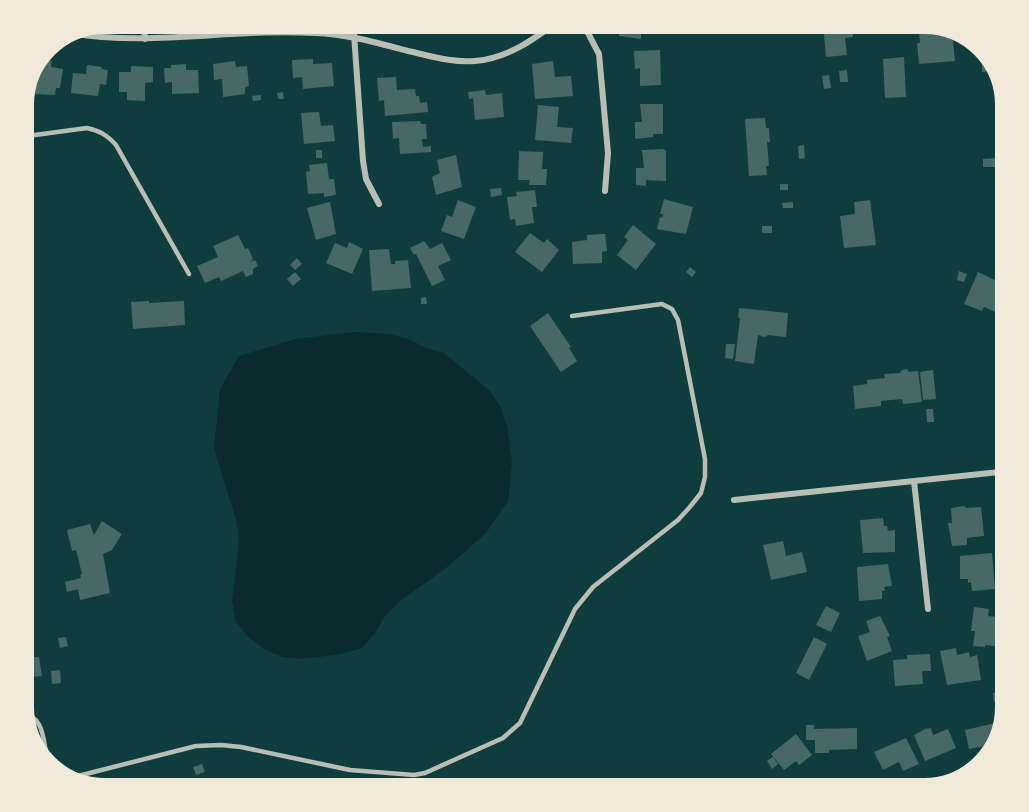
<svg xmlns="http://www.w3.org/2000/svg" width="1029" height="812" font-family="'Fira Sans Condensed',sans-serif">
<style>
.water{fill:#0a2a2b}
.building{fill:#486865}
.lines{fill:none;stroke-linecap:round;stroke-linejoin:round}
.service{stroke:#b8beb3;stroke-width:4.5}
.minor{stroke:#b8beb3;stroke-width:6}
.rim{fill:none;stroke:#f1e9da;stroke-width:8}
</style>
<rect width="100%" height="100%" fill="#0f3d3e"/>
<path class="water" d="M353 332 390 334 409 339 426 348 444 353 489 390 500 406 507 425 512 462 508 501 486 533 447 567 399 602 385 616 375 633 362 648 342 654 302 659 282 657 264 649 247 636 235 620 232 601 239 543 237 523 214 449 220 389 239 356 296 339Z"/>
<path class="building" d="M412 20 419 21 418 27 411 26Z
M428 20H475L476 27 447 31 446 27 429 29Z
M621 20H650L649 32H641V39L619 36Z
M725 20H744V23L725 24Z
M852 23 853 37 845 38 847 55 826 57 823 25Z
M948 29 952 30 955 61 919 64 917 43H920L919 31Z
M660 50 661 85 640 86V68L635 69 634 51Z
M904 57 906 97 885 98 883 59Z
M313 59V64L332 63 334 86 303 89 302 77 293 78 292 60Z
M994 59 996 71 982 72V60Z
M39 60 52 61 51 67 63 69 60 88H56L55 95 33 94 35 76 32 75Z
M235 61 236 67 247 66 249 86 245 87V94L223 97 222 79 214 80 213 64Z
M553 61 555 77 571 76 573 96 535 99 532 64Z
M186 64V70H198L199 93 172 94V82L165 83 164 68H171V65Z
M87 65 102 67 101 69 108 70 106 85 100 84 98 96 71 93 73 73 86 74Z
M131 66 153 67V82L145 83V101L127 100V92H119V72H131Z
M847 70 848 82H840L839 71Z
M829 75 831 88 824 89 822 76Z
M396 77 397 90 415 89 416 96H419L420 103 427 102 428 112 385 116 384 100 379 101 377 78Z
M485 90 486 95 502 93 504 117 475 120 473 98 469 99 468 92Z
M283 92 284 99H278L277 93Z
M261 95V100L253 101 252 96Z
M640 104H663V134H653V137L635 139V122H642Z
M538 105 559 107 557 127 573 128 571 143 535 140Z
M319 112 321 126 333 125 335 141 304 144 301 113Z
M765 118 766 128H769L770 142H767L769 166H766L767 175 749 176 745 119Z
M420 121 421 124H426L427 139H422L423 147 431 146V152L400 154 399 138 393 139 392 122Z
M804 145 805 158 799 159 798 146Z
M664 149 666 151V181L646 180V186L636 185V168H644L642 150Z
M316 150H322V158H316Z
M519 151 543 152 542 169H547L546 185H529L530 180H518Z
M456 155 462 187 436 195 432 177 440 173 437 160Z
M995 158V167H983V159Z
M327 163 329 179H334L336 195 324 197V193L308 194 306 172 310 171 309 165Z
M780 184H788V190H780Z
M501 188 502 195 491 197 490 189Z
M535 190 537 207H532L534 223 516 226 515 219 510 220 507 197 517 196 516 192Z
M664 199 693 207 686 234 657 229 660 217 662 218 663 214H660Z
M458 200 476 207 464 239 441 231 447 215 452 217Z
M870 200 876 245 844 248 840 216 855 214 854 202Z
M330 202 336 234 316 240 307 208Z
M793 202V208H783L782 203Z
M633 225 656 244 636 270 617 255 628 240 624 237Z
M762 226H772V233H762Z
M530 233 544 243 547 239 559 250 542 272 515 252Z
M603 234H605L607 251 602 252V263L573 264 572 242 587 240V235Z
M238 235 245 249 248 248 253 259 250 262 255 260 258 266 253 269V274L246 277 243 271 221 281 219 277 205 283 197 266 218 257 213 246Z
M424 241 430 249 442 243 451 260 438 266 445 280 432 286 416 254 414 255 410 248Z
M349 242 363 249 352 274 326 263 335 243 347 248Z
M389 249 391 264H395V261L408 260 411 288 372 291 369 250Z
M297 258 302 264 295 270 290 265Z
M690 267 696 272 692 277 686 272Z
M959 271 967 274 964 282 957 280Z
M295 272 301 279 293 286 287 279Z
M978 272 1007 286 1003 295 1009 297 1002 315 984 307 982 311 964 304Z
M426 297 427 304H421V298Z
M149 301V303L184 301 185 325 133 329 131 302Z
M739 308 788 313 786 337 768 335 765 337 758 335 754 364 735 361 740 318H738Z
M548 313 571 347 569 348 577 361 561 372 530 326Z
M726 344H735L733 359 725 358Z
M907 369 909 372 918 371 922 402 903 404 902 399 881 401V406L855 409 853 386 867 384V380L885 378 884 374 900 373 902 370Z
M933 370 936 399 923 400 920 372Z
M926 409H933L934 422H927Z
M965 506 966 508 981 507 984 536 967 538V545L952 546 948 523H952L951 508Z
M883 518 884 526H887L888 531 895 530V552L863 553 860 520Z
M102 521 122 534 112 550 103 554 110 593 80 600 78 589 67 592 65 582 81 578 80 575 82 574 76 550 72 551 67 530 90 524 94 535Z
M783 541 786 556 802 552 807 572 771 580 763 545Z
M992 553 995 589 972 591 971 582 968 583V579H960V556Z
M888 564 892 586 884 587 885 591H882V599L859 601 857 567Z
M1000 604H1005L1006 611 1001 612Z
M826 606 840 613 831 632 816 625Z
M974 607 989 609 988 616 1007 618 1004 647 985 645V647L973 646 975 631H971Z
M880 616 890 636 887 637 892 651 867 661 858 636 870 632 866 621Z
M28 629 31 654 20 656V630Z
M66 637 68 646 60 648 58 638Z
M814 637 827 644 809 680 796 673Z
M956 648 957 655 969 652 970 657 977 655 981 680 947 685 940 651Z
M930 654 931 671H922L923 684 895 686 893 660 907 659V655Z
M39 657 42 676 20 678V658Z
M60 670 61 683 52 684 51 671Z
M999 692 1001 701 994 702 993 693Z
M1000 722 1002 728 996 744 969 749 965 730Z
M806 725H814V729L857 728V749L829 750V753H815V740H806Z
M927 728V729L931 728 933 735 948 729 956 748 925 761 914 735Z
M796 734 812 755 799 765 796 761 784 770 771 754Z
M906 738 919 764 903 771 899 762 883 770 874 752Z
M773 757 778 764 772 769 767 761Z
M202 764 205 772 196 775 193 767Z"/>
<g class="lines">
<path class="service" d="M20 137 87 128C100 131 107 135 116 145L189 274
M20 711C49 719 41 744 50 768L62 776
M65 778H70L196 746 221 745 241 747 350 770 414 775 425 773 503 738 520 723 575 609 593 587 678 520 689 508 701 493 705 477V459L678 320 672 309 662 304 572 316"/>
<path class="minor" d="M143 20 145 39
M178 20 180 37
M353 20 363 161 366 179 379 204
M573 20 588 33 599 54 608 153 605 191
M69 33C151 47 233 28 315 33 346 34 378 43 408 51 431 56 452 63 475 61 509 58 534 39 560 20
M988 51 989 54
M914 481 928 609
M734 500 1009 471
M834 790 835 792"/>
</g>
<path d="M0 0H1029V812H0ZM105 30H924A75 75 0 0 1 999 105V707A75 75 0 0 1 924 782H105A75 75 0 0 1 30 707V105A75 75 0 0 1 105 30Z" fill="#f1e9da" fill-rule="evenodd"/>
<path class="rim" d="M105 30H924A75 75 0 0 1 999 105V707A75 75 0 0 1 924 782H105A75 75 0 0 1 30 707V105A75 75 0 0 1 105 30Z"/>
</svg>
